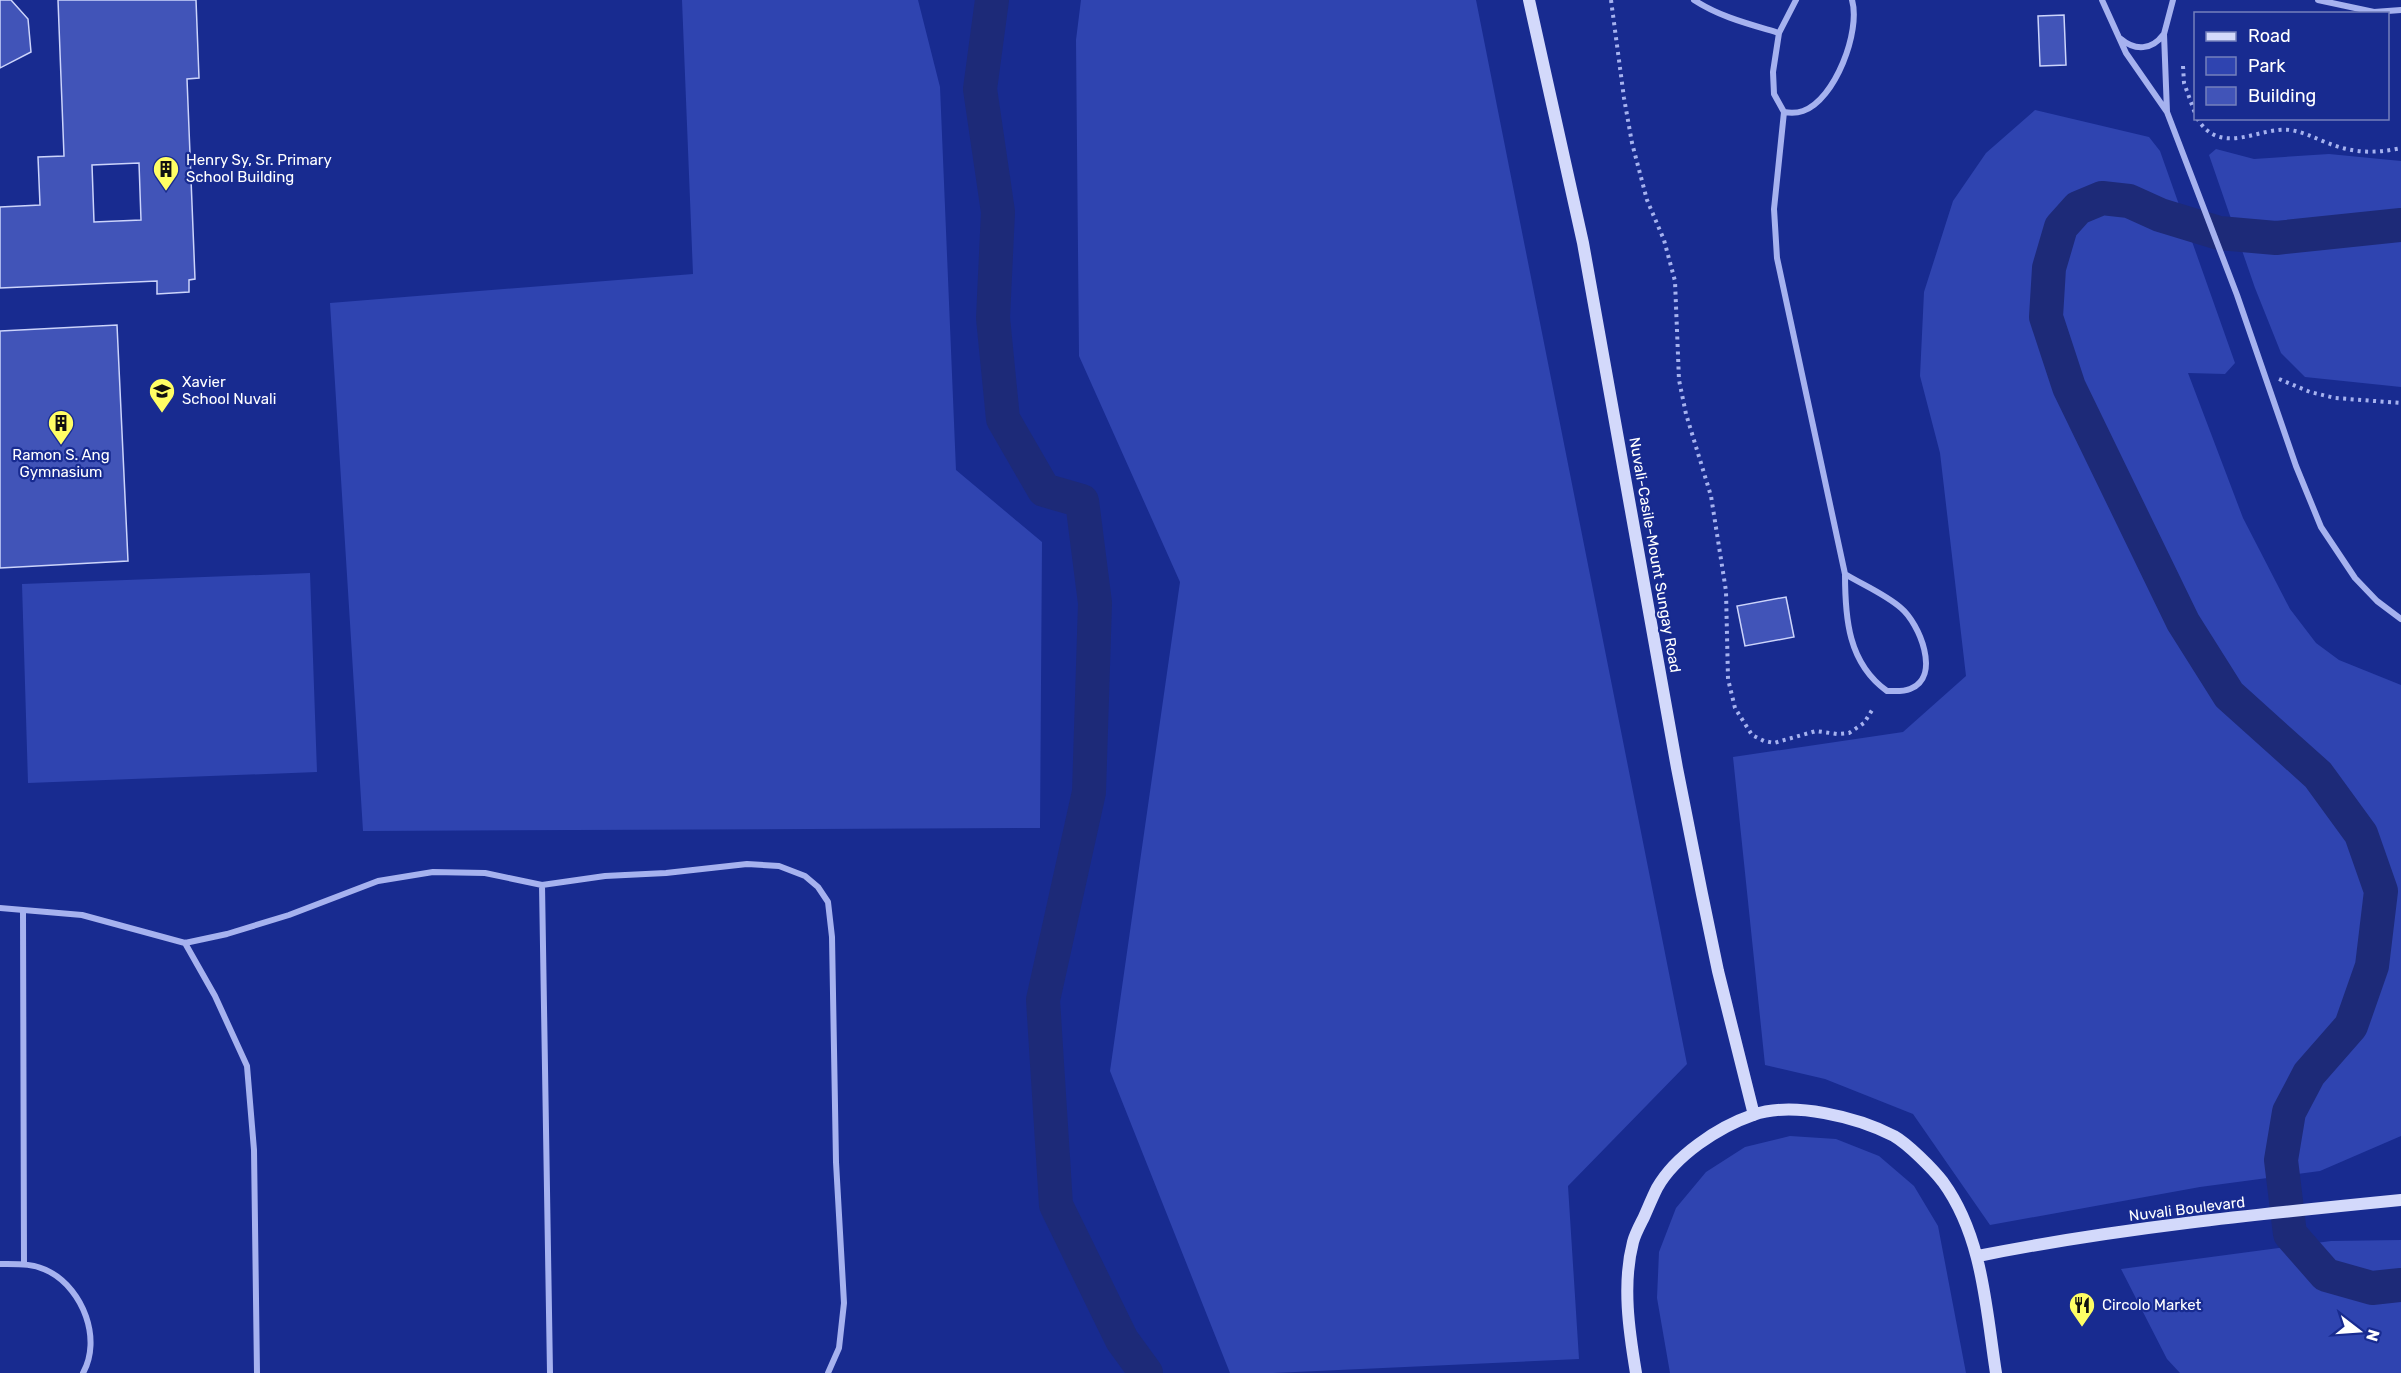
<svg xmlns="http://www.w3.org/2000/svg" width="2401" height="1373" font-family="Rubik,sans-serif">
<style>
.green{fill:#2f44b0}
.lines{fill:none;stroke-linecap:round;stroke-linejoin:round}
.river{stroke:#1d2a78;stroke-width:34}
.building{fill:#4154b8;stroke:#ccd4fb;stroke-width:1.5;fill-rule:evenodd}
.path{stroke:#a6b2ef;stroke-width:4;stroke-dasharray:3 4.5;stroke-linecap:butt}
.street{stroke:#a6b2ef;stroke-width:6}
.secondary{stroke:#d3d9fb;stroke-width:12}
.labels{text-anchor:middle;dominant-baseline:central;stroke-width:4.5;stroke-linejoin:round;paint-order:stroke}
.poi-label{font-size:15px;fill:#fff;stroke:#182b90;text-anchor:start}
.street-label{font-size:15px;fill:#fff;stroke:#182b90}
</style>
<rect width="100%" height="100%" fill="#182b90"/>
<path class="green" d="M682 0H918L940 87 956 470 1042 542 1040 828 363 831 330 303 693 274Z
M1081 0H1476L1687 1064 1568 1186 1579 1359 1273 1373H1230L1110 1071 1180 582 1079 356 1076 40Z
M2035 110 2149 137 2160 151 2235 363 2225 374 2188 373 2243 518 2290 609 2316 643 2339 660 2401 685V1136L2320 1171 2200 1187 1990 1225 1913 1114 1825 1079 1765 1065 1733 757 1903 732 1966 676 1940 453 1920 376 1924 292 1953 201 1986 153Z
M2216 149 2254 159 2329 154 2401 161V387L2305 377 2281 353 2255 288 2209 155Z
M310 573 317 772 28 783 22 584Z
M1790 1136 1836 1139 1879 1156 1914 1186 1938 1226 1966 1373H1670L1657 1298 1659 1252 1676 1208 1706 1172 1745 1147Z
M2401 1240V1373H2180L2167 1359 2121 1269 2331 1241Z"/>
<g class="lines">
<path class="river" d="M992 0 980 89 998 212 993 318 1003 419 1044 490 1082 501 1095 603 1089 792 1043 1000 1056 1205 1122 1340 1146 1373
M2401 225 2276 238 2219 233 2160 215 2129 201 2102 198 2078 208 2061 227 2049 268 2046 317 2069 387 2183 622 2229 695 2318 775 2361 834 2381 891 2372 966 2351 1026 2309 1074 2289 1112 2281 1160 2290 1234 2326 1275 2372 1288 2401 1285"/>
</g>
<path class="building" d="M0 0H11L28 19 31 52 0 68Z
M58 0H196L199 78 187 79 195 279 189 280V292L157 294V281L0 288V207L40 205 38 157 64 156ZM139 163 141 220 94 222 92 165Z
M2064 15 2066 65 2040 66 2038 16Z
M117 325 128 561 0 568V331Z
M1786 597 1794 637 1745 646 1737 606Z"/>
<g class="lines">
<path class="path" d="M1611 0 1624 98 1632 143 1647 200 1664 240 1675 281 1679 380 1686 414 1711 496 1726 591 1728 679 1735 708 1752 735 1764 741 1774 743 1816 731 1837 734 1849 733 1864 723 1874 707
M2183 66 2184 83 2196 116
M2197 118C2221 158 2259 126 2290 130 2303 132 2313 137 2325 142 2352 153 2373 154 2401 148
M2279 379 2310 392 2335 398 2401 403"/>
<path class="street" d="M1694 0C1720 17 1749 24 1779 33
M1796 0 1779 33 1773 72 1774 94 1784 112 1774 209 1777 258 1845 574
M2102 0 2126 53 2167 112 2237 295 2296 466 2321 527 2355 578 2377 601 2401 619
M2318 0 2374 12 2401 10
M2121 39C2135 51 2152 50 2163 35
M1784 112C1790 113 1797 113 1803 111 1835 100 1861 31 1852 0
M2167 112 2164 34 2173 0
M1845 574C1863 585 1885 594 1901 608 1919 623 1942 677 1910 689 1903 692 1895 691 1887 691 1848 663 1845 618 1845 574Z
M542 885 550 1373
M0 908 82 915 185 943 227 934 289 915 378 881 433 872 485 873 542 885 605 876 666 873 747 864 779 866 805 876 818 887 828 902 832 937 836 1162 844 1303 839 1348 828 1373
M23 911 24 1263
M185 943 215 996 247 1066 254 1150 257 1373
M0 1264C17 1264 34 1263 50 1272 83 1290 102 1339 83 1373"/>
<path class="secondary" d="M1529 0 1583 243 1677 768 1702 894 1718 971 1754 1115
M1978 1256C2117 1228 2259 1214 2401 1200
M1636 1373C1629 1331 1622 1284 1633 1242 1635 1234 1640 1225 1644 1217 1648 1208 1652 1198 1657 1188 1675 1156 1718 1127 1753 1115 1793 1101 1857 1117 1894 1136 1908 1144 1933 1169 1943 1182 1983 1237 1986 1309 1996 1373"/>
</g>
<defs>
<g id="building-pin" transform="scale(1.35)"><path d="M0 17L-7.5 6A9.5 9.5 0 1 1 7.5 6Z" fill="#fffe64" stroke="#182b90"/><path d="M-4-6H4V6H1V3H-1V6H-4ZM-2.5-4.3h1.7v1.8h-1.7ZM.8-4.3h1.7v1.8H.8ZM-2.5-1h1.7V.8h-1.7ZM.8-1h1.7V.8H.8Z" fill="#111"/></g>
<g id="school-pin" transform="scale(1.35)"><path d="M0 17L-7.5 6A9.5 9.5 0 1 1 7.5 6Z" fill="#fffe64" stroke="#182b90"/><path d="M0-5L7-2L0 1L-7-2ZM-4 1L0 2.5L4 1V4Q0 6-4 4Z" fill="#111"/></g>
<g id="restaurant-pin" transform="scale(1.35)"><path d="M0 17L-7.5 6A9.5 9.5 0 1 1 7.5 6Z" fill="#fffe64" stroke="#182b90"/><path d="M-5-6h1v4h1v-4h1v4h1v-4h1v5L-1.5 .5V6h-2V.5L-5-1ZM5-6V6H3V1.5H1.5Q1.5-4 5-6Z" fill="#111"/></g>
</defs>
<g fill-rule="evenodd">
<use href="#building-pin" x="166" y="169"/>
<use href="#school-pin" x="162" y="391"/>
<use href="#building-pin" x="61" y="423"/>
<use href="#restaurant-pin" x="2082" y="1305"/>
</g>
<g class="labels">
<g class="poi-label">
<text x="186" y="160">Henry Sy, Sr. Primary<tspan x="186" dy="17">School Building</tspan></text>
<text x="182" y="382">Xavier<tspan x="182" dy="17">School Nuvali</tspan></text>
<text x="61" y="455" text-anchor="middle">Ramon S. Ang<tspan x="61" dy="17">Gymnasium</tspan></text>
<text x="2102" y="1305">Circolo Market</text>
</g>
<g class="street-label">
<text transform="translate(1655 555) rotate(80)">Nuvali-Casile-Mount Sungay Road</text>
<text transform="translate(2187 1209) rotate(-7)">Nuvali Boulevard</text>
</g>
</g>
<rect x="2194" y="12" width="195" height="108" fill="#182b90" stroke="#7480bc" stroke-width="1.5"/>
<rect x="2206" y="32" width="30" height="9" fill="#d3d9fb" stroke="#7480bc" stroke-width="1.5"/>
<text x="2248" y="42" font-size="18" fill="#ffffff">Road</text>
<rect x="2206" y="57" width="30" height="18" fill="#2f44b0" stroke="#7480bc" stroke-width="1.5"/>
<text x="2248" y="72" font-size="18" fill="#ffffff">Park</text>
<rect x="2206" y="87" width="30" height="18" fill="#4154b8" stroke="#7480bc" stroke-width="1.5"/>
<text x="2248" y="102" font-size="18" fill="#ffffff">Building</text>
<g transform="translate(2359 1331) rotate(107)" stroke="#182b90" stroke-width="4.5" paint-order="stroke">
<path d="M0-4.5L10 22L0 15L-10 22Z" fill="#ffffff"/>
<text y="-9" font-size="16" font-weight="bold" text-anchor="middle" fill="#ffffff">N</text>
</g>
</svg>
